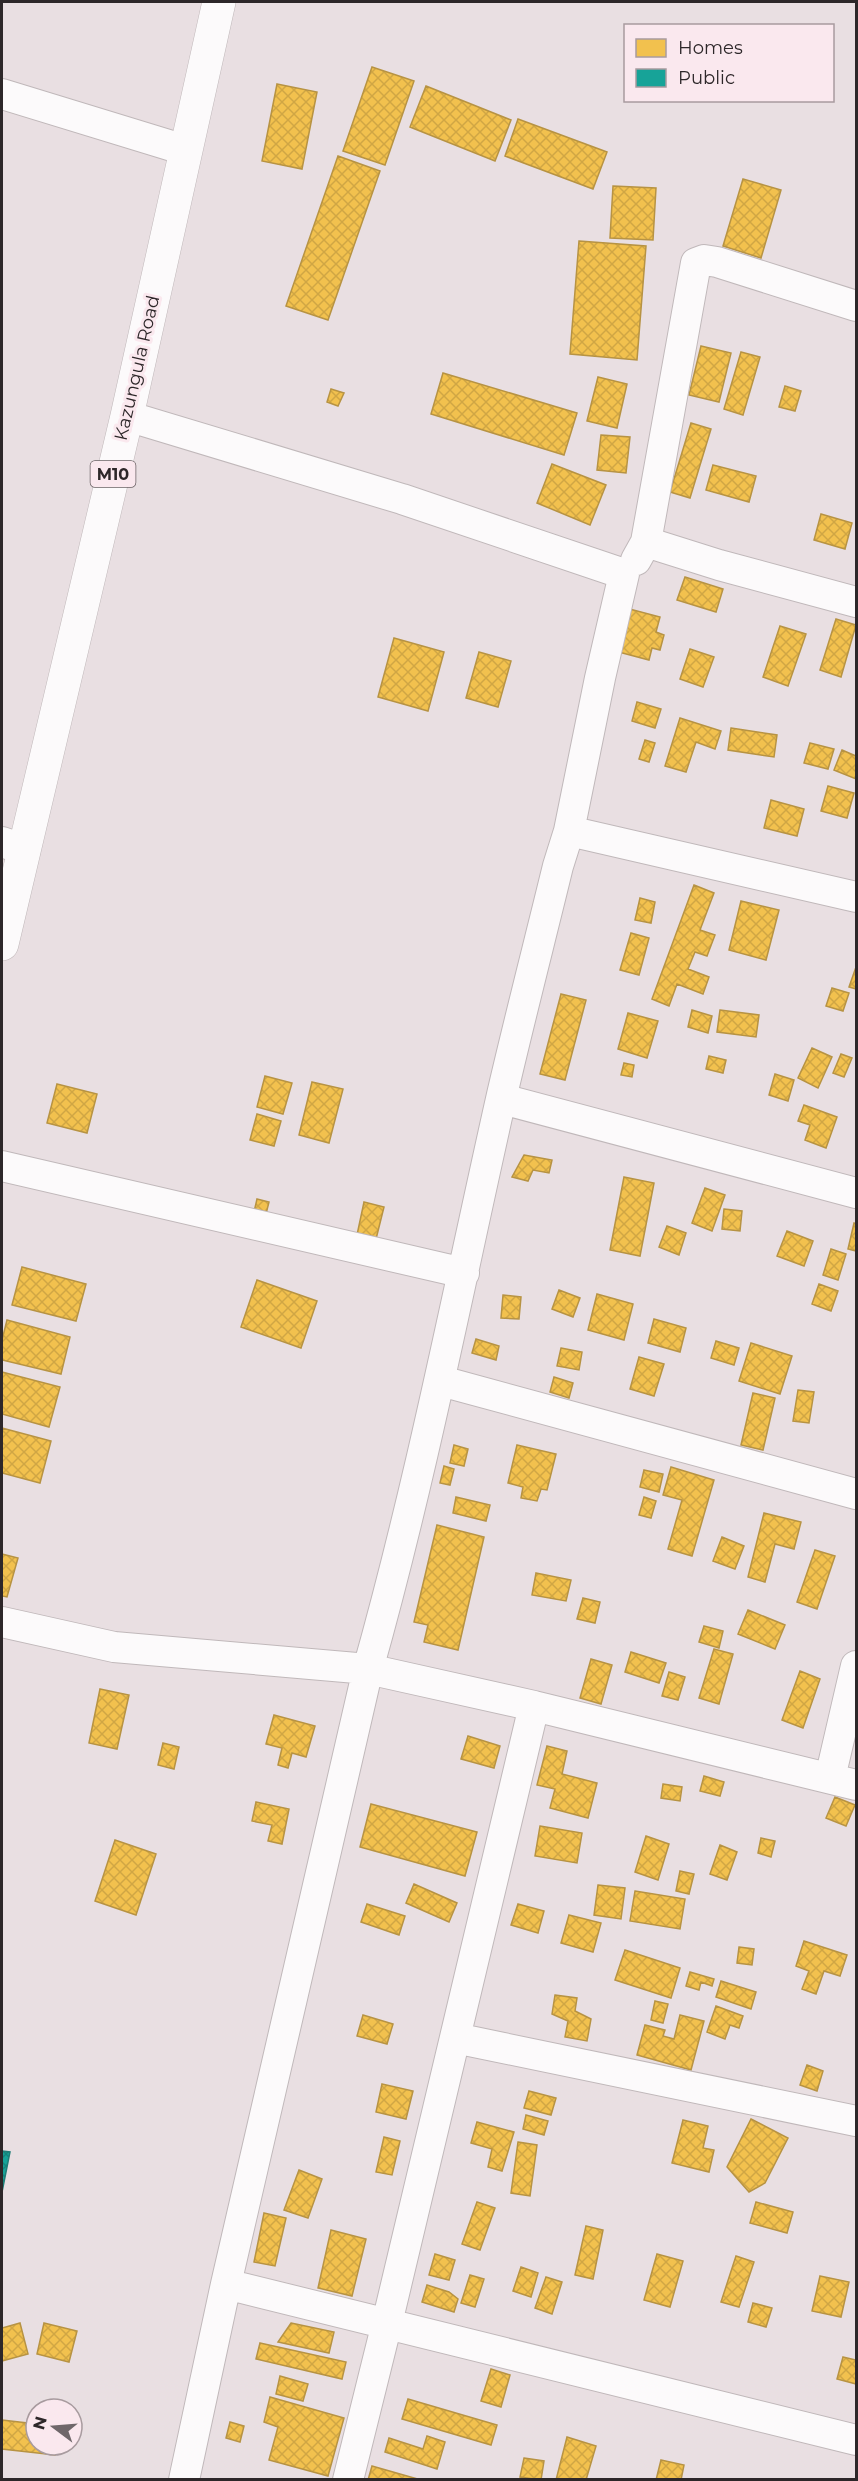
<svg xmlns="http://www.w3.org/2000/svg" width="858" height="2481" font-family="Montserrat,sans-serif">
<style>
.homes{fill:url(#homes-cross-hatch);stroke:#b79343;stroke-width:1.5}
.public{fill:url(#public-cross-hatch);stroke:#1e7e77;stroke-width:1.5}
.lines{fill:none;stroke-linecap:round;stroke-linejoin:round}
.minor-casing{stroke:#c0b8ba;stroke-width:32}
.trunk-casing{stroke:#c0b8ba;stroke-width:34}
.minor{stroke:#fcfafb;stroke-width:30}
.trunk{stroke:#fcfafb;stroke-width:33}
.labels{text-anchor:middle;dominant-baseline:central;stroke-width:6;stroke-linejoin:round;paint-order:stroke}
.shield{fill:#fae8ee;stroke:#6a6164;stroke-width:1.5}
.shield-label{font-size:16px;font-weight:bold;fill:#2d2729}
.street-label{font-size:18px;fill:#2d2729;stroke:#fae8ee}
</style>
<defs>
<pattern id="homes-cross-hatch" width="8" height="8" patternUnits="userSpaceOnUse" patternTransform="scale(1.5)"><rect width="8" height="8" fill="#f2c14e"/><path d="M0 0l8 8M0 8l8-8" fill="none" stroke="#d0a644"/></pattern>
<pattern id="public-cross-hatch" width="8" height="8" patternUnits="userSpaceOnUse" patternTransform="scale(1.5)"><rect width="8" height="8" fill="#17a398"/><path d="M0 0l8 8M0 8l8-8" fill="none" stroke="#15857c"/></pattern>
</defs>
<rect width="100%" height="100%" fill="#e9dfe2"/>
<path class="homes" d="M372 67 414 81 385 165 343 151Z
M277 84 317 92 302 169 262 161Z
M426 86 511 120 495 161 410 127Z
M518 119 607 152 593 189 505 156Z
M338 156 380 171 328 320 286 306Z
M743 179 781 190 761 258 723 246Z
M613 186 656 188 653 240 610 238Z
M579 241 646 246 637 360 570 354Z
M701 346 731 353 719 402 689 395Z
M741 352 760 357 743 415 724 409Z
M443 373 577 413 564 455 431 414Z
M598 377 627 384 617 428 587 421Z
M785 386 801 391 795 411 779 407Z
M331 389 344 393 338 406 327 402Z
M691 423 711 429 690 498 670 492Z
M601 435 630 437 626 473 597 470Z
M552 464 606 485 590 525 537 503Z
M713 465 756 476 749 502 706 490Z
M821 514 852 523 845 549 814 540Z
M685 577 723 589 716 612 677 600Z
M622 607 660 617 656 632 664 635 660 650 652 648 649 660 611 650Z
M836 619 856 625 841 677 820 670Z
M780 626 806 634 788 686 763 677Z
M394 638 444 652 428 711 378 697Z
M690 649 714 657 703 687 680 679Z
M479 652 511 661 498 707 466 698Z
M637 702 661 709 655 728 632 721Z
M680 718 721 731 715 749 696 742 686 772 665 766Z
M731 728 777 735 774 757 728 750Z
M645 740 655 743 649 762 639 759Z
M810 743 834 749 828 769 804 763Z
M842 750 856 756V779L834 770Z
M828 786 854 793 847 818 821 811Z
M771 800 804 809 797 836 764 828Z
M694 885 714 893 700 930 715 935 707 956 695 952 688 969 709 977 703 994 677 984 669 1006 652 999Z
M640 898 655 902 651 923 635 920Z
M741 901 779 910 766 960 729 950Z
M631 933 649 938 639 975 620 970Z
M856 967V989L849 987Z
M832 988 849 993 843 1011 826 1006Z
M561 994 586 1000 565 1080 540 1074Z
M692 1010 712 1016 708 1033 688 1027Z
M720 1010 759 1015 756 1037 717 1032Z
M628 1013 658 1021 647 1058 618 1049Z
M812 1048 832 1057 818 1088 798 1078Z
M841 1054 852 1058 844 1077 833 1073Z
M709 1056 726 1060 723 1073 706 1069Z
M624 1063 634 1065 632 1077 621 1075Z
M775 1074 794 1080 788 1101 769 1095Z
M265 1076 292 1083 283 1114 257 1107Z
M312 1082 343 1089 329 1143 299 1135Z
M57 1084 97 1094 87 1133 47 1123Z
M804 1105 837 1117 826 1148 805 1140 810 1125 798 1121Z
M257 1114 281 1121 274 1146 250 1140Z
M524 1155 552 1160 549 1173 533 1170 528 1181 512 1177Z
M624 1177 654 1183 640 1256 610 1250Z
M705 1188 725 1195 712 1231 692 1223Z
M257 1199 269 1202 266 1214 254 1212Z
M364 1202 384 1207 376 1239 357 1235Z
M724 1209 742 1211 740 1231 722 1229Z
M854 1223 856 1224V1251L848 1249Z
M667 1226 686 1233 679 1255 659 1247Z
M787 1231 813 1241 804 1266 777 1256Z
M831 1249 846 1254 838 1280 823 1275Z
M22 1267 86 1284 76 1321 12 1305Z
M257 1280 317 1301 301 1348 241 1327Z
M819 1284 838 1291 831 1311 812 1304Z
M559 1290 580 1298 573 1317 552 1309Z
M597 1294 633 1304 624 1340 588 1330Z
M503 1295 521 1297 519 1319 501 1318Z
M654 1319 686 1328 680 1352 648 1343Z
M7 1320 70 1337 61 1374 2 1360V1340Z
M476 1339 499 1346 496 1360 472 1353Z
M716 1341 739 1348 734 1365 711 1358Z
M751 1343 792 1356 780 1394 739 1381Z
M561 1348 582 1352 579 1370 557 1366Z
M639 1357 664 1364 654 1396 630 1389Z
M2 1372 60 1387 49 1427 2 1414Z
M554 1377 573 1383 569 1398 550 1392Z
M798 1390 814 1392 809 1423 793 1421Z
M753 1393 775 1398 763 1450 741 1445Z
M2 1428 51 1441 40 1483 2 1473Z
M454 1445 468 1449 464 1466 450 1463Z
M517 1445 556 1454 547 1490 541 1489 537 1501 521 1498 523 1487 508 1483Z
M444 1466 454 1469 450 1485 440 1483Z
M671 1467 714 1480 692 1556 668 1549 682 1500 663 1495Z
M644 1470 663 1474 659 1492 640 1487Z
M456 1497 490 1505 486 1521 453 1513Z
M644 1497 656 1501 651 1518 639 1515Z
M764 1513 801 1522 794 1549 775 1544 765 1582 748 1577Z
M437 1525 484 1537 458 1650 424 1642 428 1625 414 1622Z
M722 1537 744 1546 735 1569 713 1561Z
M815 1550 835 1556 817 1609 797 1602Z
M2 1554 18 1558 7 1597 2 1596Z
M536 1573 571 1580 566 1601 532 1595Z
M583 1598 600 1602 595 1623 577 1619Z
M748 1610 785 1625 775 1649 738 1634Z
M704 1626 723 1631 719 1648 699 1642Z
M714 1649 733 1654 719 1704 699 1698Z
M631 1652 666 1663 659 1683 625 1672Z
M591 1659 612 1665 601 1704 580 1698Z
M800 1671 820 1679 803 1728 782 1720Z
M669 1672 685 1677 678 1700 662 1696Z
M100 1689 129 1695 117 1749 89 1743Z
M274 1715 315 1726 306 1757 292 1753 288 1768 278 1765 282 1748 266 1744Z
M468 1736 500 1746 494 1768 461 1759Z
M163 1743 179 1747 174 1769 158 1765Z
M547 1746 567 1751 562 1774 597 1783 588 1818 550 1808 555 1789 537 1785Z
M704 1776 724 1782 720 1796 700 1791Z
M663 1784 682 1787 680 1801 661 1798Z
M835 1797 855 1805 846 1826 826 1818Z
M256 1802 289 1809 282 1844 268 1841 272 1825 252 1821Z
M371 1804 477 1832 465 1876 360 1847Z
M540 1826 582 1833 577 1863 535 1856Z
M646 1836 669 1844 658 1880 635 1872Z
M761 1838 775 1841 771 1857 758 1853Z
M115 1840 156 1854 136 1915 95 1901Z
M720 1845 737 1852 727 1880 710 1874Z
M680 1871 694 1874 689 1894 676 1891Z
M414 1884 457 1903 449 1922 406 1903Z
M598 1885 625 1888 621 1919 594 1915Z
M635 1891 685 1899 680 1929 630 1921Z
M367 1904 405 1916 399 1935 361 1922Z
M518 1904 544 1911 538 1933 511 1925Z
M569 1915 601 1923 593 1952 561 1943Z
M804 1941 847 1955 840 1976 824 1971 816 1994 802 1989 809 1971 796 1966Z
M739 1947 754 1949 752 1965 737 1963Z
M625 1950 680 1968 671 1998 615 1980Z
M690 1972 714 1979 712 1986 701 1982 699 1990 686 1986Z
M721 1981 756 1992 751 2009 716 1997Z
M555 1995 577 1998 575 2011 591 2019 587 2041 565 2037 568 2021 552 2014Z
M655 2001 668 2004 663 2023 651 2020Z
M716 2006 743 2016 739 2028 730 2025 725 2039 707 2032Z
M363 2015 393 2024 387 2044 357 2036Z
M680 2015 704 2021 691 2070 637 2055 645 2025 665 2030 663 2036 674 2039Z
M807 2065 823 2071 817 2091 800 2085Z
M382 2084 413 2091 406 2119 376 2112Z
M529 2091 556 2098 551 2115 524 2108Z
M526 2115 548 2121 544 2135 523 2129Z
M751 2119 788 2138 765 2183 749 2192 727 2167Z
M683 2120 708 2126 703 2148 714 2150 709 2172 672 2163Z
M477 2122 514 2132 502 2171 488 2167 492 2149 471 2143Z
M384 2137 400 2141 392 2175 376 2172Z
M518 2142 537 2145 530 2196 511 2193Z
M299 2170 322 2179 308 2218 284 2210Z
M477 2202 495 2208 480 2250 462 2244Z
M756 2202 793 2212 787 2233 750 2223Z
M264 2213 286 2218 275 2266 254 2262Z
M586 2226 603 2230 593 2279 575 2275Z
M331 2230 366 2239 352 2296 318 2288Z
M435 2254 455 2260 449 2280 429 2275Z
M657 2254 683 2261 670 2307 644 2300Z
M736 2256 754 2262 739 2307 721 2302Z
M521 2267 538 2273 531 2297 513 2291Z
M470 2275 484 2279 475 2307 461 2303Z
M820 2276 849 2282 841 2317 812 2311Z
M546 2277 562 2282 552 2314 535 2308Z
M427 2285 449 2292 458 2299 454 2312 422 2302Z
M753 2303 772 2308 766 2327 748 2322Z
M20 2323 28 2354 2 2361V2328Z
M44 2323 77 2331 69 2362 37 2354Z
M291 2323 334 2332 329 2353 278 2342Z
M260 2343 346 2362 342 2379 256 2359Z
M843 2357 856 2360V2384L837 2379Z
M491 2369 510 2375 501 2407 481 2401Z
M280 2376 308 2384 303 2401 276 2394Z
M270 2397 344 2418 328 2476 269 2460 278 2427 264 2422Z
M408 2399 497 2425 491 2445 402 2419Z
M2 2420 36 2424V2445H56L55 2455 2 2449Z
M230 2422 244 2426 240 2442 226 2438Z
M427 2436 445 2442 437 2469 385 2452 389 2438 423 2449Z
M567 2437 596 2446 586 2480H556Z
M524 2458 544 2461 541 2480 520 2477Z
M661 2460 684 2465 681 2480H656Z
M372 2466 421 2480H368Z"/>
<path class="public" d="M2 2151 10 2152 2 2192Z"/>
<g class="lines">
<g class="minor-casing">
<path id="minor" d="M2 94 185 150
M127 416 402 499 624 574 600 678 569 831 558 866C539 944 519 1021 501 1099 458 1290 421 1481 368 1669L534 1706 387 2323 348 2480
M646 542 696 263 704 260 717 262 856 306
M636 560 646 542 719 565 856 602
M569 831 856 897
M2 842 25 850
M502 1099 856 1193
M2 1166 464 1273
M441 1381 856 1494
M2 1622 114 1647 368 1669 226 2284 184 2480
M534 1706 856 1785
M830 1778 856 1666
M455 2038 856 2121
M226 2284 856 2440"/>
</g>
<g class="trunk-casing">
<path id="trunk" d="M2 944 127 416 219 2"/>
</g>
<use href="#minor" class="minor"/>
<use href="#trunk" class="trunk"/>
</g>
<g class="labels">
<rect class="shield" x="90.5" y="461" width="45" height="26" rx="4.5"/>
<g class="shield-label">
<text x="113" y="474">M10</text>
</g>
<g class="street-label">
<text transform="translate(137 368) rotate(-77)">Kazungula Road</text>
</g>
</g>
<rect width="858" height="2481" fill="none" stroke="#2d2729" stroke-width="6"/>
<rect x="624" y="24" width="210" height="78" fill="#fae8ee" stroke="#a89b9f" stroke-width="1.5"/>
<rect x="636" y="39" width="30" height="18" fill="#f2c14e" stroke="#a89b9f" stroke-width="1.5"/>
<text x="678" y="54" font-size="18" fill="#2d2729">Homes</text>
<rect x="636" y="69" width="30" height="18" fill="#17a398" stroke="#a89b9f" stroke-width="1.5"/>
<text x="678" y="84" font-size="18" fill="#2d2729">Public</text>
<g transform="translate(54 2427) rotate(286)"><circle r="28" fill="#fae8ee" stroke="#a89b9f" stroke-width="1.5"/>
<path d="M0-4.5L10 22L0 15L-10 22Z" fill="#6f676a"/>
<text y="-9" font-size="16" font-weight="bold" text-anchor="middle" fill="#2d2729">N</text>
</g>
</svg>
